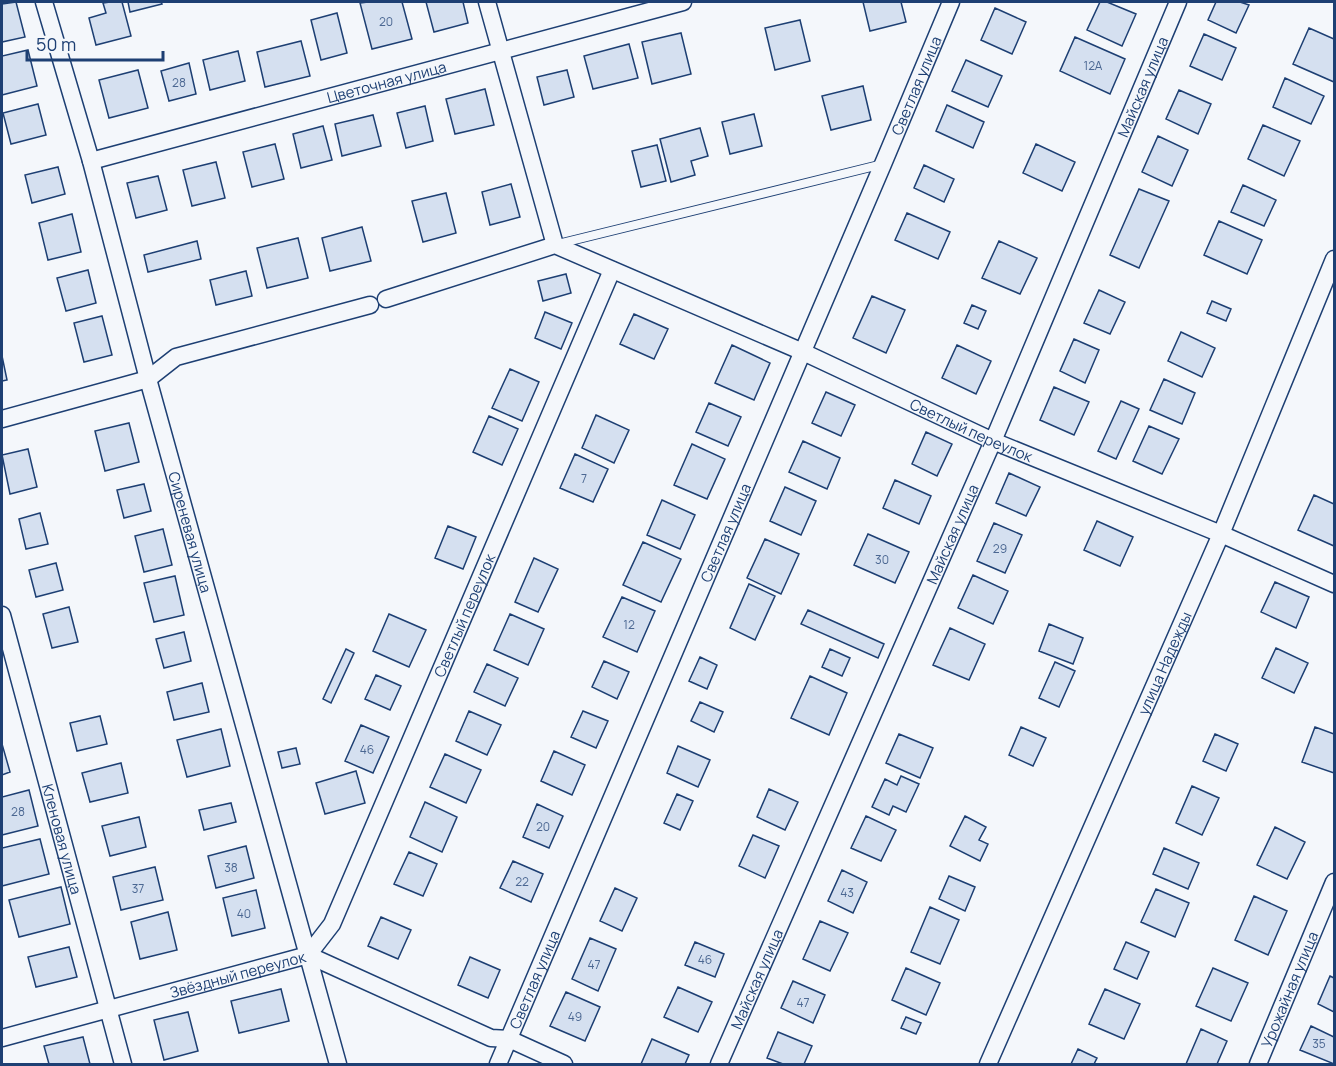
<svg xmlns="http://www.w3.org/2000/svg" width="1336" height="1066" font-family="Manrope,sans-serif">
<style>
.building{fill:#d5e0f0;stroke:#1d3f73;stroke-width:1.5}
.lines{fill:none;stroke-linecap:round;stroke-linejoin:round}
.service-casing{stroke:#1d3f73;stroke-width:10}
.minor-casing{stroke:#1d3f73;stroke-width:19}
.service{stroke:#f4f7fb;stroke-width:8}
.minor{stroke:#f4f7fb;stroke-width:16}
.labels{text-anchor:middle;dominant-baseline:central;stroke-width:4.5;stroke-linejoin:round;paint-order:stroke}
.number-label{font-size:12px;fill:#4b6792}
.street-label{font-size:15px;fill:#1d3f73;stroke:#f4f7fb}
</style>
<rect width="100%" height="100%" fill="#f4f7fb"/>
<path class="building" d="M16 2 25 37 2 42V4Z
M110 2H122L131 36 96 45 89 18 106 13 103 3Z
M128 2H161L162 4 130 12Z
M368 2H402L412 39 372 49 360 3Z
M426 2H463L468 23 434 32Z
M863 2H901L906 22 870 31Z
M1100 2H1107L1136 14 1122 46 1087 30Z
M1216 2H1240L1249 5 1236 33 1208 20Z
M995 8 1026 22 1012 54 981 40Z
M337 13 347 53 321 60 311 20Z
M800 20 810 61 775 70 765 28Z
M1309 28 1334 39V82L1293 64Z
M681 33 691 74 652 84 642 42Z
M1204 34 1236 48 1222 80 1190 66Z
M1075 37 1125 59 1110 94 1060 71Z
M301 41 310 76 265 87 257 52Z
M629 44 638 78 593 89 584 56Z
M28 50 37 86 2 95V56Z
M238 51 245 81 210 90 203 60Z
M966 60 1002 76 988 107 952 91Z
M189 63 196 94 169 101 161 71Z
M138 70 148 108 109 118 99 80Z
M567 70 574 97 544 105 537 77Z
M1285 78 1324 96 1311 124 1273 107Z
M863 86 871 120 831 130 822 96Z
M485 89 494 125 455 134 446 99Z
M1179 90 1211 104 1198 134 1166 119Z
M38 104 46 135 11 144 3 113Z
M947 105 984 122 973 148 936 131Z
M425 106 433 141 406 148 397 113Z
M754 114 762 146 730 154 722 122Z
M373 115 381 146 342 156 335 124Z
M1263 125 1300 141 1284 176 1248 159Z
M323 126 332 160 301 168 293 134Z
M700 128 708 156 691 161 695 175 671 182 660 139Z
M1158 136 1188 150 1172 186 1142 172Z
M275 144 284 179 252 187 243 152Z
M1036 144 1075 162 1062 191 1023 173Z
M657 145 666 181 641 187 632 151Z
M216 162 225 198 192 206 183 170Z
M924 165 954 179 944 202 914 188Z
M58 167 65 194 32 203 25 175Z
M158 176 167 210 136 218 127 183Z
M511 184 520 217 490 225 482 192Z
M1243 185 1276 200 1264 226 1231 212Z
M1139 189 1169 201 1139 268 1110 255Z
M446 193 456 233 423 242 412 201Z
M907 213 950 232 938 259 895 240Z
M72 214 81 252 48 260 39 223Z
M1219 221 1262 240 1247 274 1204 255Z
M362 227 371 261 330 271 322 238Z
M298 238 308 278 267 288 257 248Z
M197 241 201 259 148 272 144 255Z
M999 241 1037 258 1020 294 982 278Z
M88 270 96 303 66 311 57 278Z
M246 271 252 296 216 305 210 280Z
M566 274 571 293 543 301 538 281Z
M1099 290 1125 302 1110 334 1084 323Z
M872 296 905 310 886 353 853 338Z
M1212 301 1231 309 1226 321 1207 313Z
M972 305 986 311 978 329 964 323Z
M545 312 572 323 561 349 535 338Z
M634 314 668 329 654 359 620 344Z
M102 316 112 355 84 362 74 323Z
M1181 332 1215 348 1202 377 1168 361Z
M1074 339 1099 350 1085 383 1060 371Z
M732 345 770 363 754 400 715 383Z
M957 345 991 361 976 394 942 378Z
M2 356 7 380 2 381Z
M510 369 539 382 522 421 492 408Z
M1164 379 1195 393 1182 424 1150 410Z
M1054 387 1089 402 1074 435 1040 420Z
M826 392 855 405 841 436 812 423Z
M1121 401 1139 409 1116 459 1098 451Z
M709 403 741 417 728 446 696 432Z
M596 415 629 430 614 463 582 448Z
M489 416 518 429 502 465 473 452Z
M129 423 139 462 105 471 95 431Z
M1149 426 1179 439 1162 474 1133 461Z
M926 432 952 444 937 476 912 464Z
M803 441 840 458 827 489 789 472Z
M692 444 725 459 707 499 674 485Z
M28 449 37 487 10 494 2 455Z
M575 454 608 469 593 502 560 488Z
M1009 473 1040 487 1026 516 996 503Z
M895 480 931 496 919 524 883 508Z
M144 484 151 511 124 518 117 490Z
M785 487 816 501 801 535 770 521Z
M1314 495 1334 504V546L1298 530Z
M662 500 695 515 680 549 647 535Z
M40 513 48 544 26 549 19 519Z
M1097 521 1133 537 1120 566 1084 550Z
M994 523 1022 535 1005 573 977 561Z
M448 526 476 537 463 569 435 558Z
M163 529 172 565 144 572 135 536Z
M868 534 909 552 895 583 854 565Z
M765 539 799 554 781 594 747 578Z
M643 542 681 559 661 602 623 585Z
M534 558 558 569 538 612 515 602Z
M56 563 63 590 36 597 29 570Z
M973 575 1008 591 993 624 958 608Z
M175 576 184 615 154 622 144 583Z
M1275 582 1309 597 1296 628 1261 612Z
M749 584 775 596 755 640 730 628Z
M622 597 655 611 637 652 603 637Z
M69 607 78 642 52 648 43 614Z
M808 610 884 644 878 658 801 624Z
M389 614 426 630 409 667 373 651Z
M510 614 544 629 528 665 494 650Z
M1049 624 1083 638 1073 664 1039 651Z
M950 628 985 644 969 680 933 665Z
M184 632 191 661 164 668 156 639Z
M1276 648 1308 663 1294 693 1262 678Z
M346 649 354 653 331 703 323 699Z
M830 649 850 658 842 676 822 667Z
M700 657 717 665 707 689 689 681Z
M604 661 629 672 617 699 592 687Z
M1055 662 1075 671 1059 707 1039 698Z
M487 664 518 678 505 706 474 692Z
M376 675 401 686 390 710 365 699Z
M810 676 847 693 829 735 791 718Z
M202 683 209 712 174 720 167 692Z
M700 702 723 712 714 732 691 721Z
M469 711 501 725 487 755 456 741Z
M583 711 608 721 596 748 571 737Z
M100 716 107 744 77 751 70 723Z
M361 725 389 737 373 773 345 761Z
M1021 727 1046 738 1033 766 1009 755Z
M1315 727 1334 734V773L1302 762Z
M221 729 230 766 187 777 177 740Z
M899 734 933 748 920 778 886 763Z
M1215 734 1238 744 1226 771 1203 761Z
M2 744 10 772 2 775Z
M678 746 710 760 698 787 667 773Z
M296 748 300 764 282 768 278 752Z
M554 751 585 765 572 795 541 781Z
M445 754 481 770 466 803 430 787Z
M121 763 128 793 90 802 82 773Z
M356 771 365 803 325 814 316 783Z
M901 776 919 784 906 812 893 806 889 815 872 807 885 779 897 785Z
M1192 786 1219 798 1202 835 1176 823Z
M769 789 798 802 785 830 757 817Z
M29 790 38 826 2 835V797Z
M677 794 693 801 680 830 664 823Z
M425 802 457 817 442 852 410 837Z
M231 803 236 822 204 830 199 810Z
M537 804 563 816 549 848 523 837Z
M866 816 896 830 881 861 851 848Z
M965 816 986 827 979 840 988 844 980 861 950 846Z
M139 817 146 847 110 856 102 826Z
M1275 827 1305 842 1287 879 1257 865Z
M753 835 779 846 765 878 739 866Z
M40 839 49 874 2 886V848Z
M246 846 254 878 216 888 208 856Z
M1164 848 1199 863 1188 889 1153 874Z
M409 852 437 864 423 896 394 884Z
M513 861 543 874 531 902 500 888Z
M155 867 163 900 121 910 113 877Z
M842 870 867 882 853 913 828 901Z
M949 876 975 887 965 911 939 899Z
M61 887 70 924 19 937 9 900Z
M615 888 637 898 622 931 600 921Z
M1156 889 1189 903 1175 937 1141 922Z
M256 890 265 928 232 936 223 898Z
M1254 896 1287 911 1268 955 1235 940Z
M930 907 959 920 940 964 911 952Z
M168 912 177 950 140 959 131 922Z
M381 917 411 930 398 959 368 946Z
M820 921 848 933 830 971 803 959Z
M590 938 616 949 598 991 572 979Z
M695 942 724 954 715 977 685 965Z
M1126 942 1149 952 1137 979 1114 969Z
M69 947 77 977 36 987 28 957Z
M470 957 500 970 488 998 458 985Z
M906 968 940 983 926 1015 892 1000Z
M1213 968 1248 983 1231 1021 1196 1006Z
M1330 976 1334 978V1012L1318 1004Z
M793 981 825 995 813 1023 781 1008Z
M678 987 712 1002 698 1032 664 1017Z
M281 989 289 1021 239 1033 231 1001Z
M1105 989 1140 1004 1124 1039 1089 1024Z
M566 992 600 1007 585 1041 550 1026Z
M188 1012 198 1051 164 1060 154 1020Z
M906 1017 921 1023 916 1034 901 1028Z
M1311 1026 1334 1037V1064L1300 1050Z
M1201 1029 1227 1041 1217 1064H1186Z
M778 1032 812 1046 804 1064H783L767 1058Z
M83 1037 90 1064H49L44 1046Z
M652 1039 689 1055 685 1064H641Z
M1078 1049 1097 1058 1094 1064H1071Z"/>
<g class="lines">
<g class="service-casing">
<path id="service" d="M558 244 883 164"/>
</g>
<g class="minor-casing">
<g id="minor">
<path id="s1" d="M44 2 91 161 148 379 338 1064"/>
<path d="M487 2 555 245"/>
<path id="s2" d="M91 161 683 2"/>
<path id="s3" d="M386 299 555 245 803 352 993 441 1221 534 1334 584"/>
<path d="M2 419 148 379 176 357 370 305"/>
<path id="s4" d="M2 615 123 1064"/>
<path id="s5" d="M308 955 332 924 612 270"/>
<path id="s6" d="M2 1038 308 955 491 1038 509 1039 564 1064"/>
<path id="s7" d="M498 1064 883 164 951 2"/>
<path id="s8" d="M719 1064 993 441 1178 2"/>
<path id="s9" d="M988 1064 1221 534 1334 259"/>
<path id="s10" d="M1258 1064 1334 882"/>
</g>
</g>
<use href="#service" class="service"/>
<use href="#minor" class="minor"/>
</g>
<g class="labels">
<g class="number-label">
<text x="386" y="21">20</text>
<text x="1093" y="65">12А</text>
<text x="179" y="82">28</text>
<text x="584" y="478">7</text>
<text x="1000" y="548">29</text>
<text x="882" y="559">30</text>
<text x="629" y="624">12</text>
<text x="367" y="749">46</text>
<text x="18" y="811">28</text>
<text x="543" y="826">20</text>
<text x="231" y="867">38</text>
<text x="522" y="881">22</text>
<text x="138" y="888">37</text>
<text x="847" y="892">43</text>
<text x="244" y="913">40</text>
<text x="705" y="959">46</text>
<text x="594" y="964">47</text>
<text x="803" y="1002">47</text>
<text x="575" y="1016">49</text>
<text x="1319" y="1043">35</text>
</g>
<g class="street-label">
<text stroke="none"><textPath href="#s2" startOffset="306">Цветочная улица</textPath></text>
<text stroke="none"><textPath href="#s7" startOffset="1064">Светлая улица</textPath></text>
<text stroke="none"><textPath href="#s8" startOffset="1065">Майская улица</textPath></text>
<text stroke="none"><textPath href="#s3" startOffset="633">Светлый переулок</textPath></text>
<text stroke="none"><textPath href="#s1" startOffset="550">Сиреневая улица</textPath></text>
<text stroke="none"><textPath href="#s7" startOffset="578">Светлая улица</textPath></text>
<text stroke="none"><textPath href="#s8" startOffset="579">Майская улица</textPath></text>
<text stroke="none"><textPath href="#s5" startOffset="375">Светлый переулок</textPath></text>
<text stroke="none"><textPath href="#s9" startOffset="438">улица Надежды</textPath></text>
<text stroke="none"><textPath href="#s4" startOffset="232">Кленовая улица</textPath></text>
<text stroke="none"><textPath href="#s6" startOffset="244">Звёздный переулок</textPath></text>
<text stroke="none"><textPath href="#s8" startOffset="93">Майская улица</textPath></text>
<text stroke="none"><textPath href="#s7" startOffset="92">Светлая улица</textPath></text>
<text stroke="none"><textPath href="#s10" startOffset="81">Урожайная улица</textPath></text>
</g>
</g>
<rect width="1336" height="1066" fill="none" stroke="#1d3f73" stroke-width="6"/>
<path d="M27 51v9h136v-9" fill="none" stroke="#1d3f73" stroke-width="3"/>
<text x="36" y="51" font-size="18" fill="#1d3f73" stroke="#f4f7fb" stroke-width="4.5" paint-order="stroke">50 m</text>
</svg>
